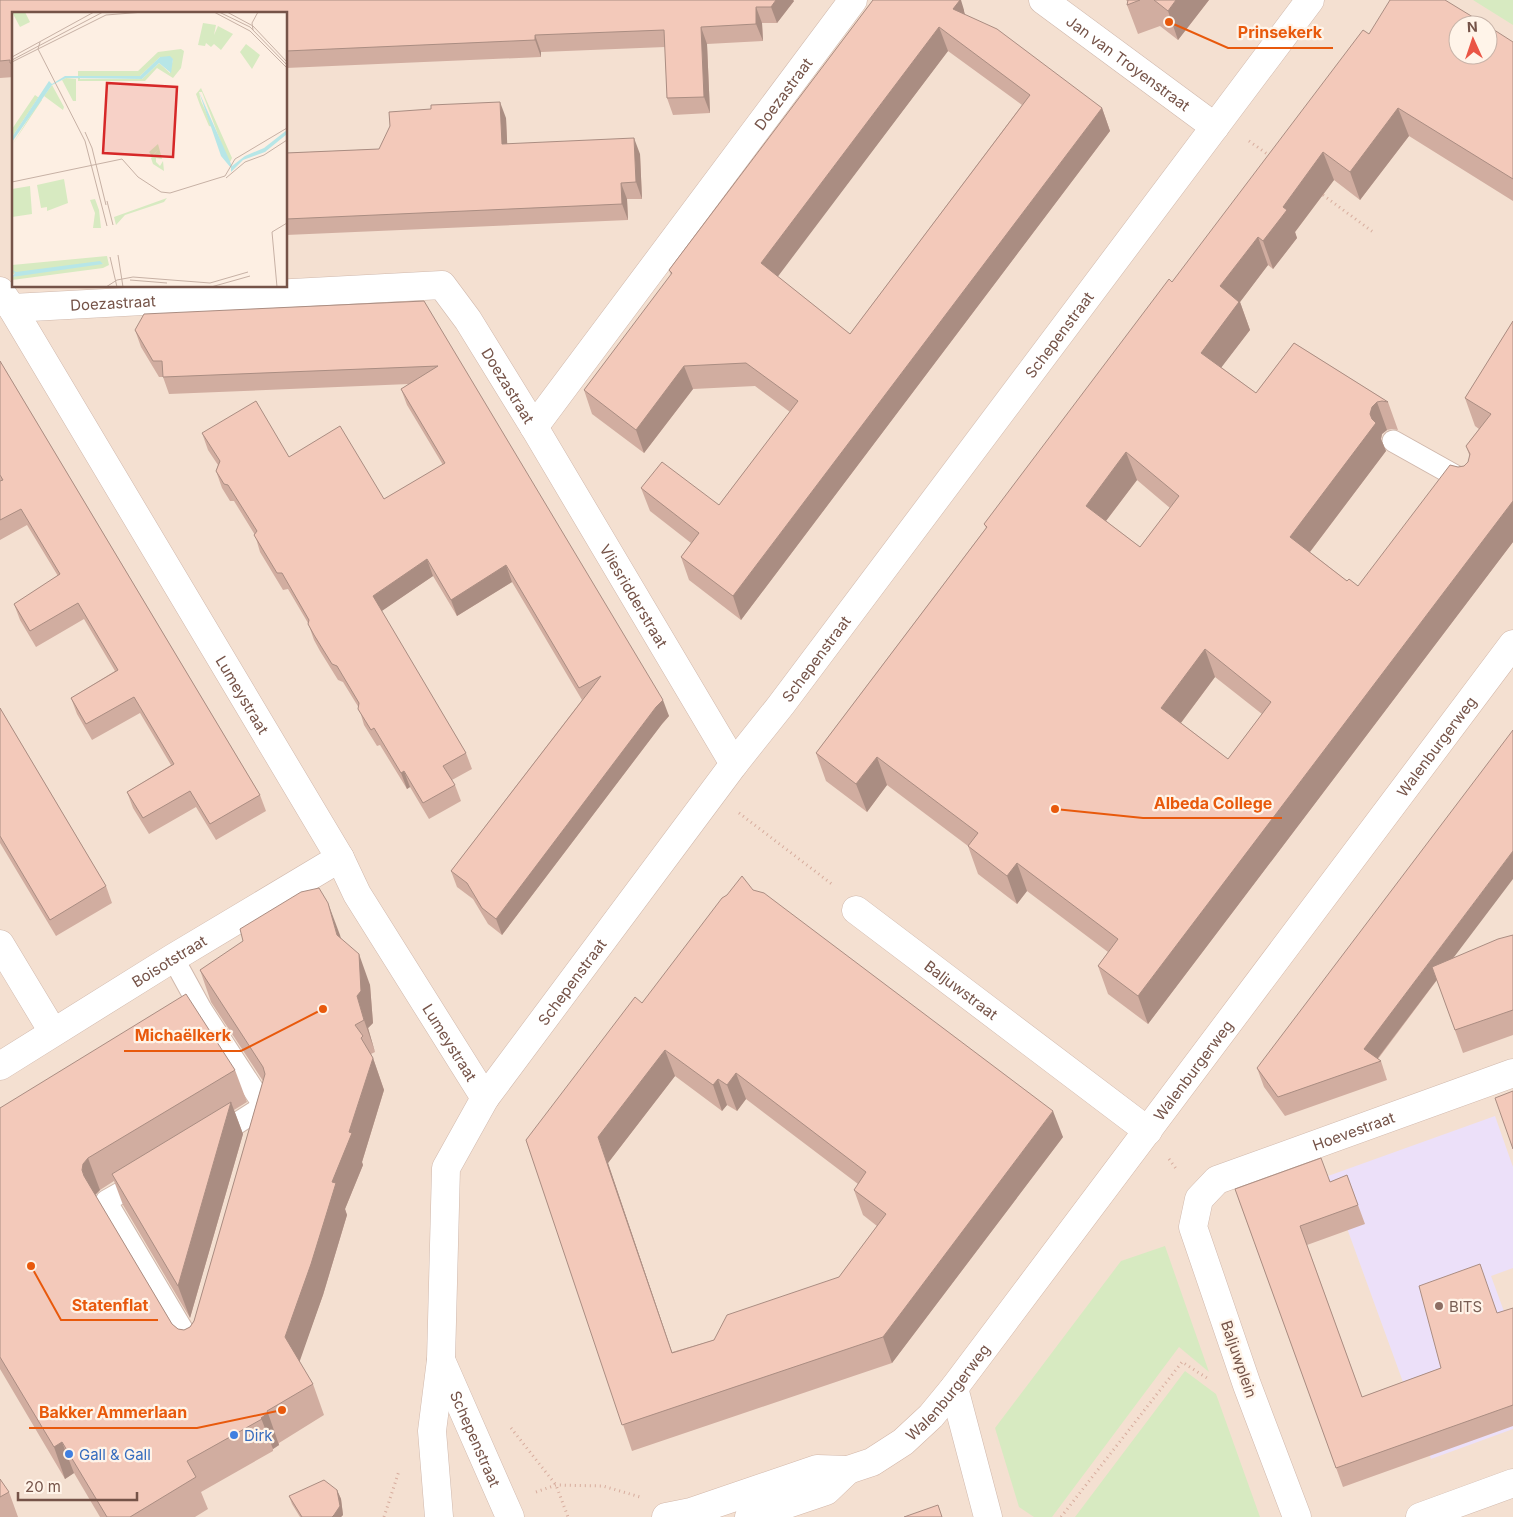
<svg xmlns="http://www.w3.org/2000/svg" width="1513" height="1517" font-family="Inter,sans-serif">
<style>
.residential{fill:#f4e0d1;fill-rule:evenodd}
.education{fill:#ece0f9}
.green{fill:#d7eac1}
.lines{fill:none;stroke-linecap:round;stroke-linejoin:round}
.lane-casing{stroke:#d0b8ac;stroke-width:23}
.street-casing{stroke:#d0b8ac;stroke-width:29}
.secondary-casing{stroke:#d3b7a9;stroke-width:29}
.path{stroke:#d7ac9d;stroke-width:3;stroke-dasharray:1 4;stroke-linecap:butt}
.lane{stroke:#fff;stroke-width:21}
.street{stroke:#fff;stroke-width:28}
.secondary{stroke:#fff;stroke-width:28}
.wall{fill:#d1ada0;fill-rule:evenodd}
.shaded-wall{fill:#aa8d82}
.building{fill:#f3c9ba;stroke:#aa8d82;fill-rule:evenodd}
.education-dot{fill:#8d6e63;stroke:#fff4e9;stroke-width:2}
.shop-dot{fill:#3f7fe0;stroke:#fff4e9;stroke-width:2}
.labels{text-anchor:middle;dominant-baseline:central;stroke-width:4.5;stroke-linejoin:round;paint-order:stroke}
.street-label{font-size:15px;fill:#755348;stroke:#fff4e9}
.education-label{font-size:15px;fill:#785e54;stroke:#fff4e9;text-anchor:start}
.shop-label{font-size:15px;fill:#366cbe;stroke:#fff4e9;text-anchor:start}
.inset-road{fill:none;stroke:#c7b1a5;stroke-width:1}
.view{fill:#d62828;fill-opacity:0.15;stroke:#d62828;stroke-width:2.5}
.inset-edge{fill:none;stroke:#755348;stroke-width:2.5}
.leader{fill:none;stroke:#e8590c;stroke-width:2}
.callout-dot{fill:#e8590c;stroke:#fff4e9;stroke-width:2}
.callout-label{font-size:16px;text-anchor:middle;font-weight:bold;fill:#e8590c;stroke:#fff4e9;stroke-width:4.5;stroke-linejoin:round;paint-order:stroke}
</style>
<rect width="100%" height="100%" fill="#fdefe3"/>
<path class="residential" d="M0 0H1513V1517H0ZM14 14H286V286H14ZM1458 25H1488V55H1458Z"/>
<path class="education" d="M1495 1116 1513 1167V1268L1491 1276 1513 1336V1429L1431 1459 1328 1176Z"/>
<path class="green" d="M1473 0H1513V25Z
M1165 1246 1209 1372 1179 1347 1052 1517H1034L1019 1507 995 1428 1121 1261Z
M1185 1371 1216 1394 1260 1517H1075Z"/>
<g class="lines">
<g class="lane-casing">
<path id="lane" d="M1393 441 1468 483
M173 958 201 1009 264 1106 259 1123
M214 1138 264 1106
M145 1179 106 1201 194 1349 196 1344"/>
</g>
<g class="street-casing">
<g id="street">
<path id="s1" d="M1043 0 1215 127"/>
<path id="s2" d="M0 291 12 308 340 858 357 894 485 1098"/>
<path id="s3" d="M12 308 442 285 468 320 534 427 734 764"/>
<path id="s4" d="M534 427 853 0"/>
<path id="s5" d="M856 910 1148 1131"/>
<path d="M0 944 53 1032"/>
<path id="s6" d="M0 1066 173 958 340 858"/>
<path id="s7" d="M441 1360 510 1517"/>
<path d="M954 1388 988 1517"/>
<path id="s8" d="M439 1517 432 1431 441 1360 446 1168 485 1098 734 764 781 705 1310 0"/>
<path id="s9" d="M1297 1517 1247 1385 1193 1227 1199 1199 1217 1180 1513 1073"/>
<path d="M1420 1517 1513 1483"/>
</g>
</g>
<g class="secondary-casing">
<g id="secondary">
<path id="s10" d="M666 1517 691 1512 817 1469 848 1470 872 1462 903 1442 931 1416 954 1388 1513 644"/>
<path d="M749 1517 826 1491 848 1470"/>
</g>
</g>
<path class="path" d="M1249 141 1270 156
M1323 195 1373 232
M739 813 833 885
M1169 1159 1177 1170
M511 1428 556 1485 568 1517
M536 1492 556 1485 603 1486 640 1497
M384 1517 399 1471
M1061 1517 1182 1362 1207 1378"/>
<use href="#lane" class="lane"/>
<use href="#street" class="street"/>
<use href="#secondary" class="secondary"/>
</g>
<path class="wall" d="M0 0H793L794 1 777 23H762L763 41 707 44 710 113 673 115 667 98 665 47 541 52V57L286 68V14H14V77L0 78Z
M873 0 964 10V14L1102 108 1110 131 741 620 689 580 681 557 691 543 650 511 641 488 719 505 790 412 755 386 693 389 644 453 592 414 584 390 671 275 669 270ZM948 51 1022 105 850 334 777 276Z
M1126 0H1209L1178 40 1160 26 1138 34 1127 5 1128 2Z
M1369 34 1513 42V201L1409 136 1360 200 1334 180 1295 232 1297 238 1273 269 1268 265 1240 302 1250 330 1221 367 1256 393 1294 343 1388 402 1398 430 1392 429 1387 430 1382 434 1381 439 1386 451 1310 552 1347 581 1358 586 1458 467 1464 466 1468 462 1470 457 1466 446 1479 429 1475 426 1465 398 1513 321V542L1148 1024 1108 994 1098 966 1108 952 1027 891 1017 904 978 874 968 846 887 785 867 812 826 781 816 753 986 528 984 524 1172 282ZM1137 480 1170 508 1140 547 1106 521ZM1215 677 1262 714 1228 759 1181 723Z
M506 118 507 144 640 154 642 199H627L628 220 286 235V153L379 149Z
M424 301 669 716 662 724 502 935 488 924 473 899 457 887 451 871 582 700 512 582 457 616 433 576 381 611 466 753 472 769 452 780 455 785 461 801 429 819 410 787 407 789 380 745 377 746 364 725 359 708 343 682 338 680 320 651 314 640 308 623 288 589 283 590 260 552 255 535 234 501H230L222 488 216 471 218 465 208 450 202 433 289 457 384 499 443 465 407 405 401 389 409 384 169 394 163 377H159L141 347 135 330Z
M0 361 260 795 266 811 216 840 196 807 149 834 133 808 127 792 171 765 140 713 92 740 77 714 71 698 115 671 84 619 36 647 20 620 14 604 58 576 27 525 0 540Z
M0 708 106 886 112 903 56 936 0 843Z
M753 890 1063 1137 892 1363 632 1451 526 1140 642 1003ZM675 1076 722 1111 727 1105 737 1111 746 1099 858 1184 854 1190 863 1215 877 1226 839 1277 714 1340 672 1352 608 1163Z
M1513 935V1035L1463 1053 1437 980 1378 1059 1381 1061 1387 1080 1285 1116 1264 1087 1257 1068 1454 958Z
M341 938 370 985 373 1023 368 1028 375 1052 371 1054 373 1058 384 1090 362 1162 363 1165 345 1209 347 1215 323 1295 299 1361 313 1384 324 1415 279 1443V1445L273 1449V1451L201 1492 208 1509 195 1517H100L74 1473 65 1479 0 1369V1108L235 1070 247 1102 234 1110 243 1134 190 1318 123 1205 114 1181 100 1190 95 1195 172 1324 178 1329 184 1330 190 1327 194 1321 263 1081 211 1002 200 970Z
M1347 1175 1365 1224 1307 1245 1362 1397 1441 1368 1498 1313 1513 1308V1426L1343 1487 1235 1189 1330 1182Z
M0 1479 9 1492 18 1517H0Z
M337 1490 341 1499 343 1515 341 1517H300L292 1504 289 1496Z"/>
<path class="shaded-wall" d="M776 0H793L794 1 777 23 771 7Z
M953 0H961L964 10V11L968 24 953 9Z
M1176 0H1209L1178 40 1168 11Z
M756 7 762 23 763 41 756 24Z
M701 27 707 44 710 113 704 97Z
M939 27 948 51 770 287 761 263Z
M535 35 541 52V57L535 40Z
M500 102 506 118 508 160 502 144Z
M1102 108 1110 131 741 620 733 596Z
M1398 108 1409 136 1360 200 1350 172Z
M634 138 640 154 642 199 636 182Z
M1323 152 1334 180 1295 232 1297 238 1273 269 1263 241 1283 207Z
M621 183 627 199 628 220 622 204Z
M1258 237 1268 265 1240 302 1250 330 1211 381 1201 353 1220 286Z
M684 366 693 389 644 453 636 430Z
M1377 402 1387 430 1382 434 1381 439 1386 451 1300 565 1290 537 1372 407Z
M1126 452 1137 480 1096 534 1086 506Z
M1513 501V542L1148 1024 1138 996Z
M427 559 433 576 379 613 373 596Z
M506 565 512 582 457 616 451 600Z
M1205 649 1215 677 1171 736 1161 708Z
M663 700 669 716 662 724 502 935 496 919 656 707Z
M877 757 887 785 867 812 856 784Z
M404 771 410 787 407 789 401 773Z
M1513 851V879L1374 1063 1364 1049Z
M1017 863 1027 891 1017 904 1007 876Z
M328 903 340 935 349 967 337 935Z
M359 954 370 985 373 1023 368 1028 375 1052 364 1020 357 996Z
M665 1050 675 1076 608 1163 681 1379 598 1137Z
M373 1058 384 1090 362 1162 363 1165 345 1209 347 1215 323 1295 297 1369 285 1337 332 1182 349 1132Z
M736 1073 746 1099 737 1111 727 1085Z
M718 1079 727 1105 722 1111 713 1085Z
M231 1102 243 1134 190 1318 178 1286Z
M1053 1111 1063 1137 892 1363 883 1337Z
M88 1158 100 1190 95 1195V1207L82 1170 83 1164Z
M268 1413 279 1445 273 1449 261 1418Z
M62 1442 74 1473 65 1479 54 1447Z
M337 1490 341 1499 343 1515 341 1517H332Z"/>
<path class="building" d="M0 0H776L771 7H756V24L701 27 704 97 667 98 664 30 535 35V40L286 51V14H14V63H10V60L0 61Z
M873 0H960L953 9 997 29 1102 108 733 596 681 557 699 533 641 488 662 462 719 505 798 401 746 363 684 366 636 430 584 390 672 273 669 270ZM939 27 1030 95 850 334 761 263Z
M1128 0H1140L1127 5Z
M1154 0H1176L1168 11Z
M1390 0H1445L1486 25H1458V55H1488V26L1513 42V179L1398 108 1350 172 1323 152 1283 207 1287 210 1263 241 1258 237 1220 286 1239 302 1201 353 1256 393 1294 343 1388 402 1382 401 1377 402 1372 407 1370 414 1372 419 1376 423 1290 537 1347 581 1349 579 1358 586 1450 465 1458 467 1464 466 1468 462 1470 454 1466 446 1491 414 1465 398 1513 321V501L1138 996 1098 966 1118 939 1017 863 1007 876 968 846 978 833 877 757 856 784 816 753 987 527 984 524 1169 279 1172 282 1363 30 1369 34ZM1126 452 1179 496 1140 547 1086 506ZM1205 649 1271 702 1228 759 1161 708Z
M500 102 502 144 634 138 636 182 621 183 622 204 286 219V153L379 149 390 126 389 112 431 109V105Z
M424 301 663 700 656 707 496 919 482 908 467 883 451 871 601 676 579 688 506 565 451 600 427 559 373 596 466 753 443 766 455 785 423 803 404 771 401 773 374 728 371 730 358 709 359 703 337 666 332 664 314 635 308 624 309 620 282 573H277L254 535 257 531 228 485 224 484 216 471 220 461 202 433 256 401 289 457 340 426 384 499 445 463 401 389 438 366 163 377 162 361H153L135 330 144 314Z
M0 361 260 795 210 824 190 791 143 818 127 792 174 764 134 697 86 724 71 698 118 670 78 603 30 631 14 604 60 574 21 509 0 520V481L3 480 0 475Z
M0 708 106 886 50 920 0 836Z
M1513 730V851L1364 1049 1381 1061 1278 1097 1257 1068Z
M742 876 753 890 764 893 1053 1111 883 1337 622 1425 526 1140 635 997 642 1003 722 898 727 895ZM665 1050 713 1085 718 1079 727 1085 736 1073 866 1172 854 1190 886 1214 839 1277 727 1315 714 1340 672 1353 598 1137Z
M319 888 328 903 337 935 359 954 361 991 357 996 364 1020 355 1025 363 1036 361 1038 373 1058 349 1132 352 1133 332 1182 336 1183 311 1264 285 1337 313 1384 267 1411 268 1413 261 1418 262 1419 187 1461 196 1477 130 1517H107L62 1442 54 1447 0 1357V1108L186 994 235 1070 88 1158 83 1164 82 1170 84 1176 172 1324 178 1329 184 1330 190 1327 194 1321 265 1074 263 1067 200 970 243 941 240 929 301 892Z
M1513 935V1010L1455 1030 1432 967 1498 939Z
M1513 1091V1149L1495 1098Z
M231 1102 178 1286 112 1174Z
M1321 1158 1330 1182 1347 1175 1358 1205 1300 1226 1362 1397 1441 1368 1419 1286 1480 1264 1497 1313 1513 1308V1405L1336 1468 1235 1189Z
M0 1479 9 1492 0 1497Z
M324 1480 337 1490 340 1506 334 1515 332 1517H302L289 1496Z
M938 1505 942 1517H904Z"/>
<circle class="education-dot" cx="1439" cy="1306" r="5"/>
<g class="shop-dot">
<circle cx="234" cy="1435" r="5"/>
<circle cx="69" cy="1454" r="5"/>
</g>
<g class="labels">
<g class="street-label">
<text stroke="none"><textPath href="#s1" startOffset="106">Jan van Troyenstraat</textPath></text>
<text stroke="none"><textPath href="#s4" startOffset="416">Doezastraat</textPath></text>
<text stroke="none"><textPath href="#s3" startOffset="101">Doezastraat</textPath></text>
<text stroke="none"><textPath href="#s8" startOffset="1385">Schepenstraat</textPath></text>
<text stroke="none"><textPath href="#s3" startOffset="551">Doezastraat</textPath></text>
<text stroke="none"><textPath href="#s3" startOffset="796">Vliesridderstraat</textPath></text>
<text stroke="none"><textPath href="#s8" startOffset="980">Schepenstraat</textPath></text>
<text stroke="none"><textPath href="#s2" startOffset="471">Lumeystraat</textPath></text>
<text stroke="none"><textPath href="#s10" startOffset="1129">Walenburgerweg</textPath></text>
<text stroke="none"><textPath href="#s6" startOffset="199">Boisotstraat</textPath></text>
<text stroke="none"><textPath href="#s8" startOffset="575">Schepenstraat</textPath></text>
<text stroke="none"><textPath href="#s5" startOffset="132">Baljuwstraat</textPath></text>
<text stroke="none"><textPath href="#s2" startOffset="876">Lumeystraat</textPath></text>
<text stroke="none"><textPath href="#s10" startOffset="724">Walenburgerweg</textPath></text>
<text stroke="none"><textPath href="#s9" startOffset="508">Hoevestraat</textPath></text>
<text transform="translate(1239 1359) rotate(71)">Baljuwplein</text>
<text stroke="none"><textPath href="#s10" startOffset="319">Walenburgerweg</textPath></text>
<text stroke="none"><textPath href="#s7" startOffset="86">Schepenstraat</textPath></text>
</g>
<g class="education-label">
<text x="1449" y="1306">BITS</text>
</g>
<g class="shop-label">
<text x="244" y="1435">Dirk</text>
<text x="79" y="1454">Gall &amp; Gall</text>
</g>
</g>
<g transform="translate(12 12)">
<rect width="275" height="275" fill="#fdefe3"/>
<path d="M0 0H13L18 10 8 15ZM191 11 204 13 202 23 206 14 221 22 209 38 202 32 199 35 194 31 193 34 186 33ZM234 32 248 43 240 57 228 40ZM169 37 172 39 169 56 161 66 145 56 133 69H66V59H126L146 40ZM148 45 161 47 158 61 147 51 130 67H68V64H128ZM54 66 64 67V89H61L50 68ZM40 73 52 95 51 98 32 84ZM189 76 220 146 217 152 190 80H187L189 89 201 115 197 114 188 93 184 82ZM23 83 30 88 0 133 28 88 26 86 0 125V117ZM146 132 150 147 144 146V150L148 154 151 149 152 159 141 152 139 146 147 137 140 144 137 140ZM52 167 56 191 35 199V195L29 196 25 173ZM18 174 20 202 0 205V177ZM155 186 152 190 113 203 104 213 102 205ZM83 187 87 198 89 216H81L83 201 78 188ZM95 244 97 253 91 256 0 268V265L9 263 92 251 0 262V253Z" fill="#d7eac1" fill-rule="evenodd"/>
<path d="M158 44 161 47 159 61 147 51 130 67 54 66 40 73 0 130V125L37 69 40 72 53 64H128L148 45ZM187 80 220 154 233 144 252 136 275 118V122L253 140 231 148 219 160V156L209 144ZM88 249 91 252 0 265 3 261 0 258 4 260Z" fill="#b7e6e7"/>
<path class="inset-road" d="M202 0 238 19 275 56M207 0 238 15 275 53M215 0 241 14 275 50M241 18 240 11 246 0M28 30 26 37 73 129 95 214M0 45 82 0M0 48 91 0M0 50 94 3 132 0M73 120 80 136 94 193M214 166 233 150 252 143 275 128M0 170 110 147 126 165 149 180 158 181 213 164 223 147 275 116M95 189 101 213M106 243 111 275M98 245 105 275M118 268 155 271M94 275 105 268 121 265 198 271 236 260M199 275 238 264M265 275 260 220 275 211"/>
<path class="view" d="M95 71 165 75 161 145 91 141Z"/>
<rect width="275" height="275" class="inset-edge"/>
</g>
<path class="leader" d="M1169 22L1228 48H1333M1055 809L1143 818H1282M323 1009L241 1051H124M31 1266L61 1320H158M282 1410L197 1428H29"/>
<g class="callout-dot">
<circle cx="1169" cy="22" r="5"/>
<circle cx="1055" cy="809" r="5"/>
<circle cx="323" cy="1009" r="5"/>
<circle cx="31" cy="1266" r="5"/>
<circle cx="282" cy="1410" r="5"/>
</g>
<g class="callout-label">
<text x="1280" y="38">Prinsekerk</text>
<text x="1213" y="809">Albeda College</text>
<text x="183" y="1041">Michaëlkerk</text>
<text x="110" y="1311">Statenflat</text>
<text x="113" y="1418">Bakker Ammerlaan</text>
</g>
<g transform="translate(1473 40) rotate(357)"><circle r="24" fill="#fff4e9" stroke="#c8b4a9"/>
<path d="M0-4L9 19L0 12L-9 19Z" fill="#ea5545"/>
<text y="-8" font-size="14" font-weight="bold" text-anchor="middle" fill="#755348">N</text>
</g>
<path d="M18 1492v8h119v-8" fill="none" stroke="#755348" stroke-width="2.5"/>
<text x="25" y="1492" font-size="15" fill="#755348" stroke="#fff4e9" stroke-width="4" paint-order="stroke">20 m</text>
</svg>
